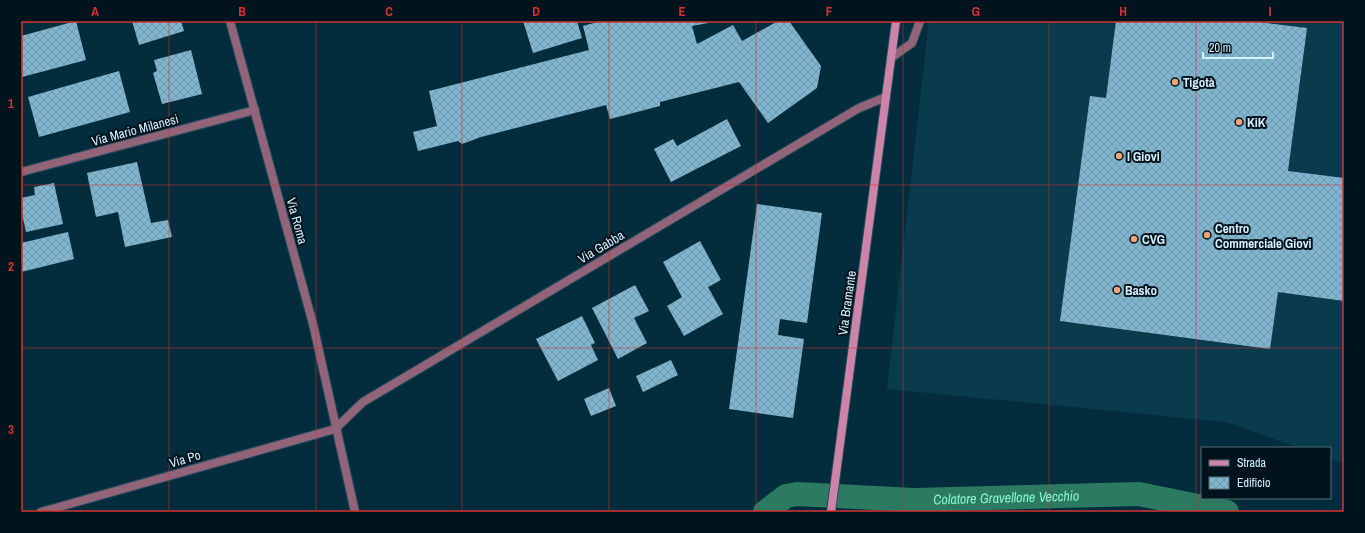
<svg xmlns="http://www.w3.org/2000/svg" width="1365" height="533" font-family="'Archivo Narrow',sans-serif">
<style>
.built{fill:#093b4d}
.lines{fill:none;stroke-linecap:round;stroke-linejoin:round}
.canal{stroke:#2c7a61;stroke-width:24}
.building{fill:url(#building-cross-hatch)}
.service-casing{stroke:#254c5c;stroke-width:10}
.minor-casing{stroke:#254c5c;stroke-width:10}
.tertiary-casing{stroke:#254c5c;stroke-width:10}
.secondary-casing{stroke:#254c5c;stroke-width:10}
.service{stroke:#91647a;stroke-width:8}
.minor{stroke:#91647a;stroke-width:8}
.tertiary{stroke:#91647a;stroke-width:8}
.secondary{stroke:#cc84a8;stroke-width:8}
.grid{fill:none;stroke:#d63233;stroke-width:1;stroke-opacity:0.55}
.poi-dot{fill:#f0a279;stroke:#01141d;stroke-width:1.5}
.labels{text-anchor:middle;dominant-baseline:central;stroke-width:4;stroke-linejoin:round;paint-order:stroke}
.poi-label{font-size:13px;font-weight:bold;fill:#d5effc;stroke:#01141d;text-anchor:start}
.street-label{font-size:13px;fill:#d5effc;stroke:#01141d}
.water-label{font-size:14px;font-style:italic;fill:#87f4ce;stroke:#01141d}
.neatline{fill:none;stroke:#d63233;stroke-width:1.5}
.grid-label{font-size:13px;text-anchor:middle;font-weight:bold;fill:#d63233}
</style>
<defs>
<pattern id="building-cross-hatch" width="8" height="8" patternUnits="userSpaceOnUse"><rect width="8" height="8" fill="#80b5cd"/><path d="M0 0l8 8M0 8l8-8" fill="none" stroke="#709aad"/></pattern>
</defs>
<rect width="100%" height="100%" fill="#032d3d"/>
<path class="built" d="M929 21H1344V463L1330 459V448H1300L1226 422 887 389Z"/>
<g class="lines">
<path class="canal" id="s1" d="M765 512 786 496 797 494 914 500 1139 494 1227 512"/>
</g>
<path class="building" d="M76 21 86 60 22 77 21 73V36Z
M132 21H181L184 31 139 45Z
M523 21H577L582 38 533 53Z
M601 21H707L708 23 692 26 697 44 733 25 742 41 778 21H789L821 66 817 88 768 123 739 82 660 102V106L610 119 606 105 481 137 462 144 458 141 418 151 413 132 437 126 429 91 589 50 583 26Z
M1116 21H1251L1307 28 1288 171 1344 178V301L1278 292 1270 349 1060 321 1090 96 1106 98Z
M191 50 202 94 162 104 153 73 157 71 154 60Z
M119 71 130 112 39 137 28 97Z
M727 119 741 146 671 182 654 149 673 139 677 146Z
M137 162 151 223 168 220 172 237 125 247 118 212 96 217 87 173Z
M54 183 63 224 26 232 21 209V198L35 195 34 187Z
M757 204 822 213 807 323 780 319 778 335 804 339 793 418 729 409Z
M68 232 74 259 21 272V243Z
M700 241 721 280 708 287 723 314 684 336 667 306 682 297 663 262Z
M635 285 649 311 634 318 647 343 618 359 592 308Z
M582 316 595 343 591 345 598 360 558 381 536 339Z
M671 360 678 375 643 392 636 376Z
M609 388 616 406 591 416 584 399Z"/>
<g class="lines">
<g class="service-casing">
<path id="service" d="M891 58 912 43 920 21"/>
</g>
<g class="minor-casing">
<path id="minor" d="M21 172 255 110
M335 429 363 402 859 108 886 97"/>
</g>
<g class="tertiary-casing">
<path id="tertiary" d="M230 21 313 324 355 512
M41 512 335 429"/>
</g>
<g class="secondary-casing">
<path id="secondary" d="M831 512 896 21"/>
</g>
<use href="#service" class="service"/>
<use href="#minor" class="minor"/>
<use href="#tertiary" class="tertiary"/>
<use href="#secondary" class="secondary"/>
</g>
<path class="grid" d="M169 21V512M316 21V512M462 21V512M609 21V512M756 21V512M903 21V512M1049 21V512M1196 21V512M21 185H1344M21 348H1344"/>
<g class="poi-dot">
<circle cx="1175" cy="82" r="4"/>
<circle cx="1239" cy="122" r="4"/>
<circle cx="1119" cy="156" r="4"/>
<circle cx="1207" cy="235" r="4"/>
<circle cx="1134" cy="239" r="4"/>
<circle cx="1117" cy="290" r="4"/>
</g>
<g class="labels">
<g class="poi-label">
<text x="1183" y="82">Tigotà</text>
<text x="1247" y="122">KiK</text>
<text x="1127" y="156">I Giovi</text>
<text x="1215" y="228">Centro<tspan x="1215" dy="15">Commerciale Giovi</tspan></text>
<text x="1142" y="239">CVG</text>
<text x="1125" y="290">Basko</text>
</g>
<g class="street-label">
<text transform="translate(135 130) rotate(-15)">Via Mario Milanesi</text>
<text transform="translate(297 221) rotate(75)">Via Roma</text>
<text transform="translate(601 247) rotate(-31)">Via Gabba</text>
<text transform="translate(847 303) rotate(-82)">Via Bramante</text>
<text transform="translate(185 459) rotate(-16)">Via Po</text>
</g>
<g class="water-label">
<text stroke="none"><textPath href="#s1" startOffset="247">Colatore Gravellone Vecchio</textPath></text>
</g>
</g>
<rect width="1365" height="533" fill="none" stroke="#01141d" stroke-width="44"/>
<rect x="1201" y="447" width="130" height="52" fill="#01141d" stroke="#566c76"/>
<rect x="1209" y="460" width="20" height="6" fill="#cc84a8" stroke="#566c76"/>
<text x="1237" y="467" font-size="12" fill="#d5effc">Strada</text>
<rect x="1209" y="477" width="20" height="12" fill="url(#building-cross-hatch)" stroke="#566c76"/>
<text x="1237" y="487" font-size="12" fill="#d5effc">Edificio</text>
<path d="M1203 52v6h70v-6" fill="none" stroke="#d5effc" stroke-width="2"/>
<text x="1209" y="52" font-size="12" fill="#d5effc" stroke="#01141d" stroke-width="3" paint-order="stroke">20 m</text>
<rect x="22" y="22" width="1321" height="489" class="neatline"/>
<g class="grid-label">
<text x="95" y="16">A</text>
<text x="242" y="16">B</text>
<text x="389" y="16">C</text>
<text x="536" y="16">D</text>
<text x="682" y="16">E</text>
<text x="829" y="16">F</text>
<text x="976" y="16">G</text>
<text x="1123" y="16">H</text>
<text x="1270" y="16">I</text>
<text x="11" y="108">1</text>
<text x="11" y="271">2</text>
<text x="11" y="434">3</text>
</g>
</svg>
